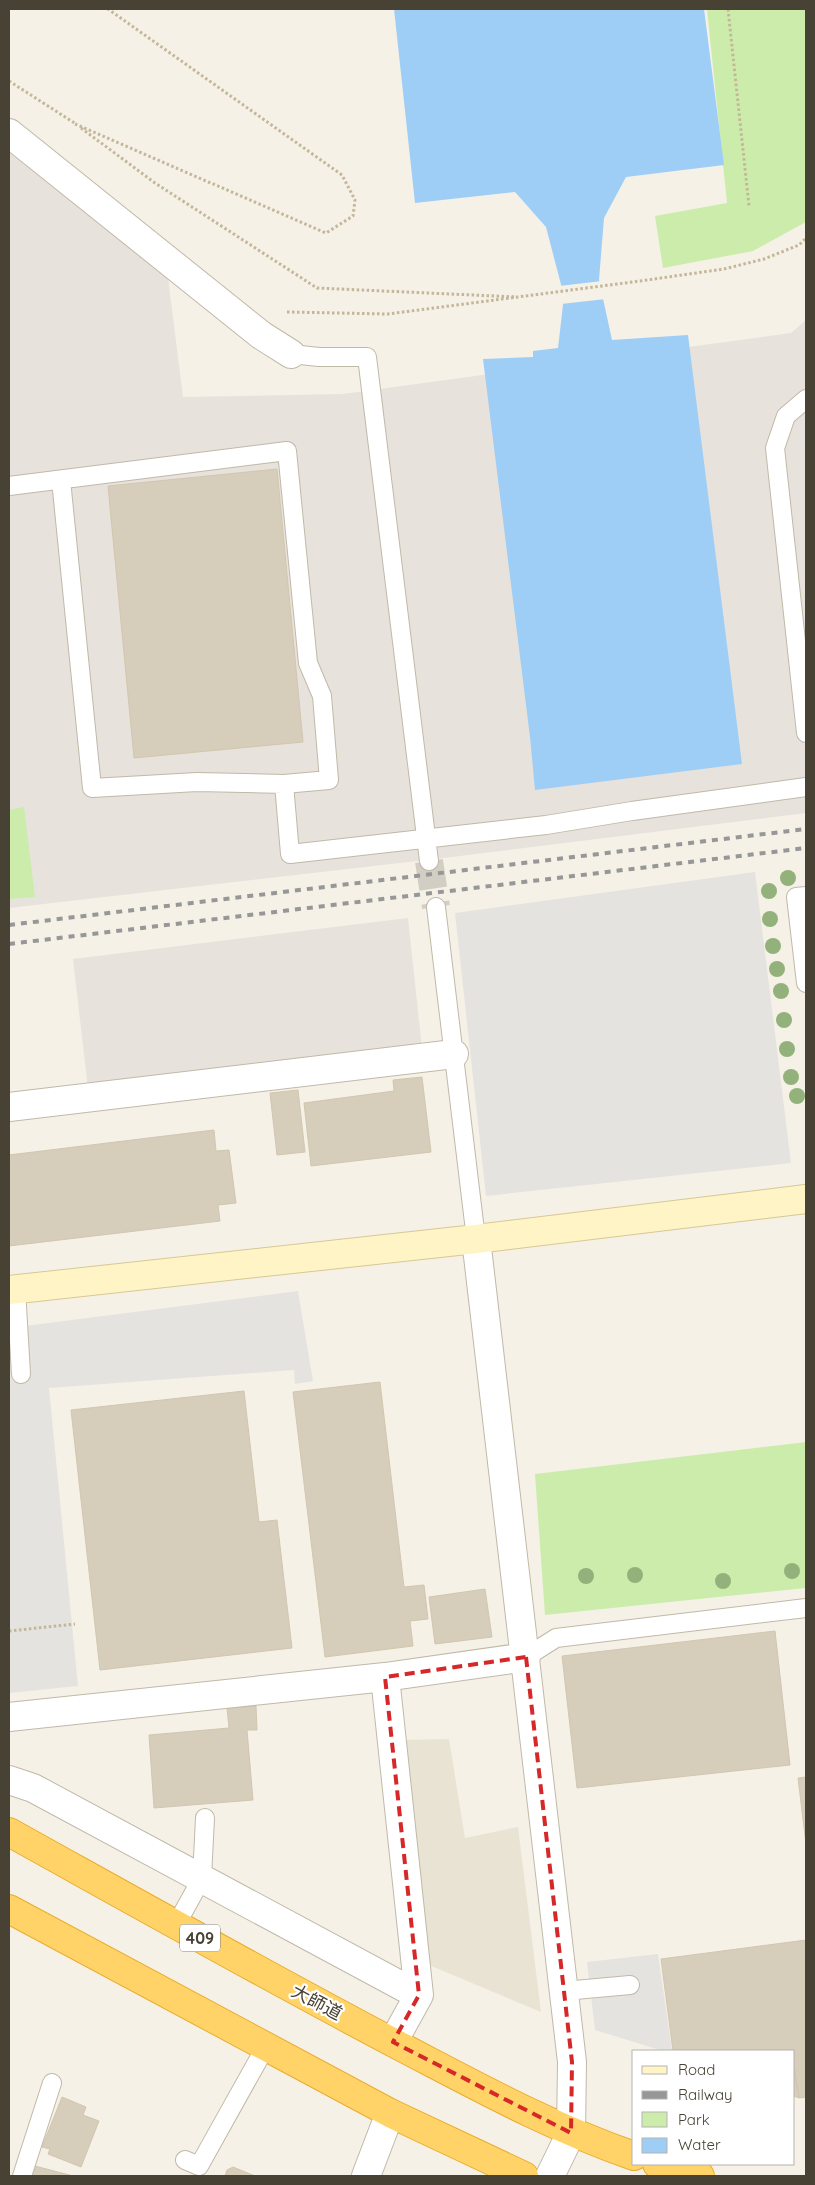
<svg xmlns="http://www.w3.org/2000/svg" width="815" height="2185" font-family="Quicksand,'Noto Sans JP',sans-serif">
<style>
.residential{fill:#e9e3d4}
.industrial{fill:#e7e2db}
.green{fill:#ccecac}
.parking{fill:#e5e3df}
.water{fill:#9ecef6}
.pier{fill:#f5f1e7}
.building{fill:#d7cdbb;stroke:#d2c6ae}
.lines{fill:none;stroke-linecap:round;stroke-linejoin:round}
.street-tunnel{stroke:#d2cec3;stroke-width:28;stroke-dasharray:28 14;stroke-linecap:butt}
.lane-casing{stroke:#c1b9a8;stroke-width:20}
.street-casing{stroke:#c1b9a8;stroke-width:30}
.secondary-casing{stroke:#d8c893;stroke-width:30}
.highway-casing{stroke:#e9ac2c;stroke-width:30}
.path{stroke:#c4b698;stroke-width:3;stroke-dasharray:2.5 2.5;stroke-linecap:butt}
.lane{stroke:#fff;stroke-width:18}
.street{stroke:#fff;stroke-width:28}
.secondary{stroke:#fff4c6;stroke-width:28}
.highway{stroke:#ffd367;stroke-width:28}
.rail{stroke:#979797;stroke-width:4;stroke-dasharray:6 6;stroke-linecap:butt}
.tree{fill:#93b27b}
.marked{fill:none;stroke:#d62828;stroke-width:4;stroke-dasharray:10 6;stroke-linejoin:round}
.labels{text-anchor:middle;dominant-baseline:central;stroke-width:4.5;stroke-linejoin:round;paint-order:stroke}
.shield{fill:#fff;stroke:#7f7b72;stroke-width:1}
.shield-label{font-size:16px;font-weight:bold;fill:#484235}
.street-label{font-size:18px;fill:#484235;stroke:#fff}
</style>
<rect width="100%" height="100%" fill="#f5f1e7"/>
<path class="residential" d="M449 1739 465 1838 518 1827 541 2012 429 1965 402 1740Z"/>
<path class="industrial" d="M9 152 168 278 183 397 343 394 791 333 806 320V813L452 857 9 908Z
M408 918 422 1049 88 1089 73 959Z"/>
<path class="green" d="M707 9H806V222L753 251 663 268 655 216 727 203Z
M24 807 35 897 9 899V810Z
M806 1442V1588L545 1615 535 1474Z"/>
<path class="parking" d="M806 407V478L800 411Z
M755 872 791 1163 486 1196 455 913Z
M298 1291 313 1381 295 1384 294 1370 49 1388 78 1686 9 1693V1328Z
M658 1954 672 2051H663L595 2030 587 1962Z"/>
<path class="water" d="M394 9H704L724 165 626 177 604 218 599 280 612 340 688 335 742 764 535 790 530 737 483 359 533 357V351L558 348 564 296 546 227 515 192 415 203Z"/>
<path class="pier" d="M602 281 606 299 561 304 559 286Z"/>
<path class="building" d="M277 469 303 742 134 758 108 486Z
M422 1077 431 1152 311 1166 304 1103 394 1091 393 1080Z
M298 1090 305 1152 277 1155 270 1093Z
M214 1130 216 1151 229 1150 236 1203 218 1205 220 1221 9 1246V1155Z
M380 1382 404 1587 424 1585 428 1619 410 1621 413 1646 325 1657 293 1392Z
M244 1391 259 1522 277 1520 292 1648 100 1670 71 1410Z
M485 1589 492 1637 435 1644 429 1597Z
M775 1631 790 1765 577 1788 562 1656Z
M256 1706 257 1730H247L253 1800 154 1808 149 1735 229 1728 227 1708Z
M806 1777V1844L798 1778Z
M806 1940V2097L799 2098 794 2070V2051H673L661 1959Z
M794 2070H795L799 2098 794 2096Z
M62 2097 86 2107 83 2115 99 2121 81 2167 48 2154 50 2149 42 2147Z
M35 2166 73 2176H32Z
M233 2167 255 2176H225L227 2170Z"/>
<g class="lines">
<path class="street-tunnel" d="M429 861 436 907"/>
<g class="lane-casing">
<path id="lane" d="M291 354 319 357H367L429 861
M806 399 786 416 775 448 806 733
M9 486 287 451 308 663 322 696 329 780 284 784 197 782 92 788 61 480
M284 784 290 854 546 825 632 811 806 787
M806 896 796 897 806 983
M436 907 476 1239
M16 1289 21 1374
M526 1657 556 1638 806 1608
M176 1925 202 1878 205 1818
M564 1991 630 1985
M185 2160 199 2166 266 2046
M22 2176 52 2083"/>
</g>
<g class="street-casing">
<path id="street" d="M9 133 261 335 291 354
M9 1107 454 1054
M476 1239 572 2062 571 2133 550 2176
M385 1677 419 1995 393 2042
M9 1717 385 1677 526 1657
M9 1780 33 1788 409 1990
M366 2176 390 2113"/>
</g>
<g class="secondary-casing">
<path id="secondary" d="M9 1290 476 1239 806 1199"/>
</g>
<g class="highway-casing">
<path id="highway" d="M9 1832C137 1903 265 1975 394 2043 473 2084 550 2127 634 2156
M9 1909 390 2113 524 2176
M657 2164 700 2176"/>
</g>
<path class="path" d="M728 9 749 206
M9 81 76 124
M75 124 326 233 353 216 355 200 342 175 108 9
M81 128 155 183 317 288 517 297
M287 312 388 314 640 281 724 269 764 259 799 245 806 238
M9 1631 75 1624"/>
<use href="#lane" class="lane"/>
<use href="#street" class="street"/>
<use href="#secondary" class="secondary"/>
<use href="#highway" class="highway"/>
<path class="rail" d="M9 925 806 829
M9 944 806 848"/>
</g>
<g class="tree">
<circle cx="788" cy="878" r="8"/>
<circle cx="769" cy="891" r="8"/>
<circle cx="770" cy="919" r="8"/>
<circle cx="773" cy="946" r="8"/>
<circle cx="777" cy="969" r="8"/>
<circle cx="781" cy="991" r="8"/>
<circle cx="784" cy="1020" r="8"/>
<circle cx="787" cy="1049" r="8"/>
<circle cx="791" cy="1077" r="8"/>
<circle cx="797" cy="1096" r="8"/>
<circle cx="792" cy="1571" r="8"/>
<circle cx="635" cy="1575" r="8"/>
<circle cx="586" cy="1576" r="8"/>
<circle cx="723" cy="1581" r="8"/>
</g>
<path class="marked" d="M526 1657 572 2062 571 2133 393 2042 419 1995 385 1677Z"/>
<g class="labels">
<rect class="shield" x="180" y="1924.5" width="40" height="27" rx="4"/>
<g class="shield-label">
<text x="200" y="1938">409</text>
</g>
<g class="street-label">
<text transform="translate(317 2002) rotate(28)">大師道</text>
</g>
</g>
<rect width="815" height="2185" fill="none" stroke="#484235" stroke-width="20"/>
<rect x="632" y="2050" width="162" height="115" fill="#ffffff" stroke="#b6b3ae"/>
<rect x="642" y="2066" width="25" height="8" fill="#fff4c6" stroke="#b6b3ae"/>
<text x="678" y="2075" font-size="15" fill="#484235">Road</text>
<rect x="642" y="2091" width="25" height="8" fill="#979797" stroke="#b6b3ae"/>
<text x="678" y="2100" font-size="15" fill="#484235">Railway</text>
<rect x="642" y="2112" width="25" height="15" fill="#ccecac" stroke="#b6b3ae"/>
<text x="678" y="2125" font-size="15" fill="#484235">Park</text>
<rect x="642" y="2138" width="25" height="15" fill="#9ecef6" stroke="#b6b3ae"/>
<text x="678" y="2150" font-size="15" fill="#484235">Water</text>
</svg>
